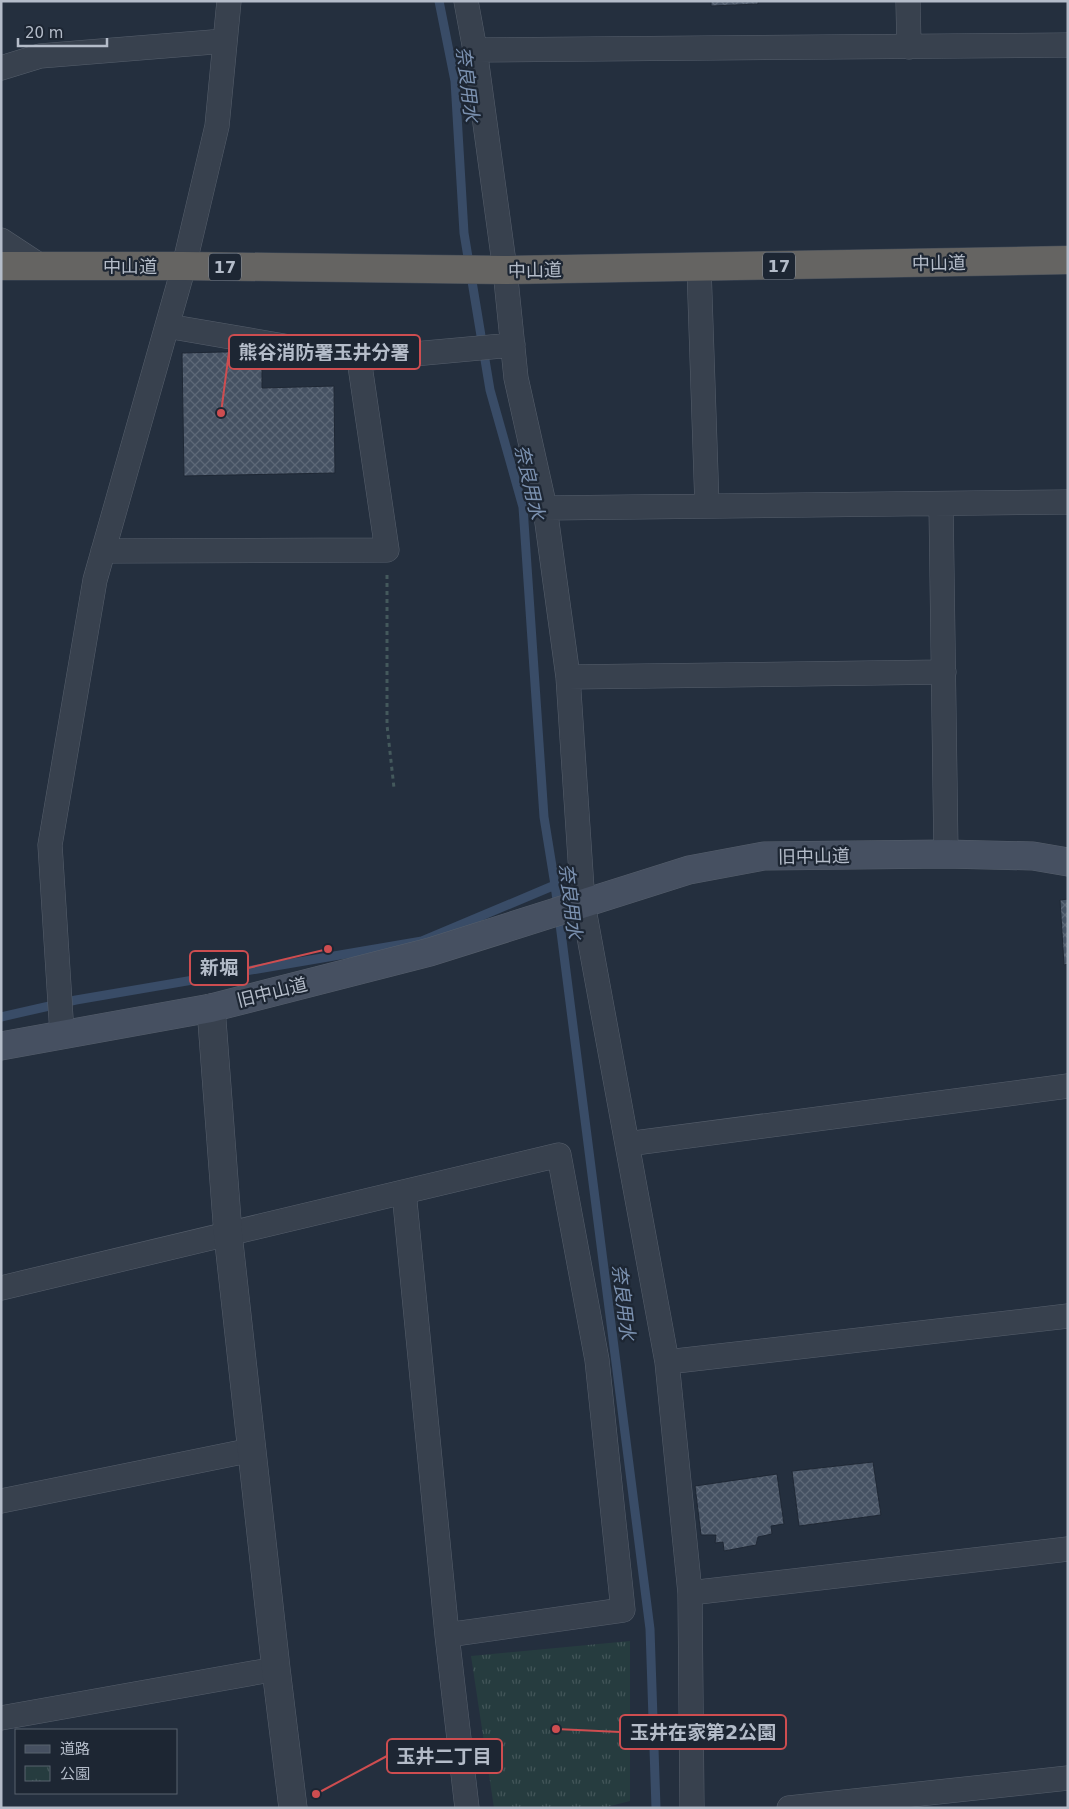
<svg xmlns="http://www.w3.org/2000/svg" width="1069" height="1809" font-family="'DejaVu Sans','Noto Sans JP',sans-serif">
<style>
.park{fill:url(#park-tufts)}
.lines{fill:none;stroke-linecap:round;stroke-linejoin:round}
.stream{stroke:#394c67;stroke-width:9}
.building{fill:url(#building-cross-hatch);stroke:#1f2835}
.minor-casing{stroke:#565f6c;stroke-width:25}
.tertiary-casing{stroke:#565f6c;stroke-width:29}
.secondary-casing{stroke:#565f6c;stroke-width:29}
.trunk-casing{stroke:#434c59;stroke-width:29}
.path{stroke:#44595c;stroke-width:3;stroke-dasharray:4 4;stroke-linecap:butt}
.minor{stroke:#38414e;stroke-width:24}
.tertiary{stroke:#38414e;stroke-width:28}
.secondary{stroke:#465061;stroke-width:28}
.trunk{stroke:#656462;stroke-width:28}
.labels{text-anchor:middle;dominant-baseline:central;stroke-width:4.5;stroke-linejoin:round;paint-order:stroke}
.shield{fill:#1d2633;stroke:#878f9c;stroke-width:1}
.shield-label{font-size:16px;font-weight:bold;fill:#b4bcc9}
.street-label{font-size:18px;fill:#b4bcc9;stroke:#1d2633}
.water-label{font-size:19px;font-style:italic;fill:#7c92b1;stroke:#1d2633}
.leader{fill:none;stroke:#ce4d50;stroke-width:2}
.callout-dot{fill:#ce4d50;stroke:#1d2633;stroke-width:2}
.callout{fill:#1d2633;stroke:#ce4d50;stroke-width:2}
.callout-label{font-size:19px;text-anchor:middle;font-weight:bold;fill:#b4bcc9}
</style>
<defs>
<pattern id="park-tufts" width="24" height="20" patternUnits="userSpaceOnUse" patternTransform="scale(1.25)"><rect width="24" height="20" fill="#263c3f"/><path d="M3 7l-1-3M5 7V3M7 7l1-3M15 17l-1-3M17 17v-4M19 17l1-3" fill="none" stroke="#435659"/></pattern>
<pattern id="building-cross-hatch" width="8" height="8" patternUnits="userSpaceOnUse" patternTransform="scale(1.25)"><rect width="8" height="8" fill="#455162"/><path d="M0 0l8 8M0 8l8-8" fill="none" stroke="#5d6877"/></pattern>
</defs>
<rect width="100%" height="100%" fill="#242f3e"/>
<path class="park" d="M630 1641V1801L603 1808H494L471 1656Z"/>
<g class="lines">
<path class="stream" d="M439 1 455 81 464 233 490 390 523 507 544 817 555 885 650 1629 656 1808
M1 1017 76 1000 422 941 555 885"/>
</g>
<path class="building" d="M711 1H758V4L711 6Z
M262 351V388L334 386 335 473 184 476 182 353Z
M1068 899V964L1064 965 1060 900Z
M873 1462 881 1515 799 1526 792 1471Z
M777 1474 784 1524 771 1526 772 1534 758 1537 756 1545 724 1551 723 1542 715 1543 716 1535H701L695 1486Z"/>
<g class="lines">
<g class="minor-casing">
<path id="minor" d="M466 1 475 50 505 270 516 378 545 508 568 677 583 904 667 1362 690 1593 692 1808
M908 1 909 47
M475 50 1068 45
M1 68 40 56 225 41
M1 240 39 265
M699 267 707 506
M167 326 359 359 513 345
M941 504 946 854
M545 508 1068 502
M103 551 387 550 359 359
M568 677 944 672
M62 1034 50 845 95 580 184 266 217 126 229 1
M627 1144 1068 1086
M404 1192 447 1635 467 1808
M1 1288 559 1155 597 1360 623 1610 447 1635
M667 1362 1068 1316
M1 1501 252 1450
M690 1593 1068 1549
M1 1718 276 1669
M789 1808 1068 1778"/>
</g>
<g class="tertiary-casing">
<path id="tertiary" d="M211 1008 228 1234 276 1669 293 1808"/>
</g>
<g class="secondary-casing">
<path id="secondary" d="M1 1046 211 1008 430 952 689 870 764 856 946 854 1033 856 1068 862"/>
</g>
<g class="trunk-casing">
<path id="trunk" d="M1 266H184L505 270 1068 260"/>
</g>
<path class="path" d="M387 575V725L394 788"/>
<use href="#minor" class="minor"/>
<use href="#tertiary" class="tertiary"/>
<use href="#secondary" class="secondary"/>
<use href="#trunk" class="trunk"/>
</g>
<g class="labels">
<g class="shield">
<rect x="763" y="252.5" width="32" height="27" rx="4"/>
<rect x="209" y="253.5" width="32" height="27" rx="4"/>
</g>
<g class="shield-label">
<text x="779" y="266">17</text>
<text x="225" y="267">17</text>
</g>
<g class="street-label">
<text transform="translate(939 263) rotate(-1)">中山道</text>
<text x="130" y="266">中山道</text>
<text transform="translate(535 270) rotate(-1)">中山道</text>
<text transform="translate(814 856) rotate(-1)">旧中山道</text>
<text transform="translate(272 992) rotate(-14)">旧中山道</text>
</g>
<g class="water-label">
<text transform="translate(468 84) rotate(83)">奈良用水</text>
<text transform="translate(530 482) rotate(77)">奈良用水</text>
<text transform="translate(571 901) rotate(83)">奈良用水</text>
<text transform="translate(624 1302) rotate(83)">奈良用水</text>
</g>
</g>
<path class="leader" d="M221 413L229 352M328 949L248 968M556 1729L620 1732M316 1794L387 1756"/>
<g class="callout-dot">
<circle cx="221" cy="413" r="5"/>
<circle cx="328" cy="949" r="5"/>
<circle cx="556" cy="1729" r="5"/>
<circle cx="316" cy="1794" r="5"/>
</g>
<g class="callout">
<rect x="229" y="335" width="191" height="34" rx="5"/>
<rect x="190" y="951" width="58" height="34" rx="5"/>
<rect x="620" y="1715" width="166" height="34" rx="5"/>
<rect x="387" y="1739" width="115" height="34" rx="5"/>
</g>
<g class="callout-label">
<text x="324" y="359">熊谷消防署玉井分署</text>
<text x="219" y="974">新堀</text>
<text x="703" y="1739">玉井在家第2公園</text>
<text x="444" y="1763">玉井二丁目</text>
</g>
<rect width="1069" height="1809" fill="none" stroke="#b4bcc9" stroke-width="5"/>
<rect x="15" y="1729" width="162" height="65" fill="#1d2633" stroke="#59626f"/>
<rect x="25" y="1745" width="25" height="8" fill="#465061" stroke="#59626f"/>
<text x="60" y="1754" font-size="15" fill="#b4bcc9">道路</text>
<rect x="25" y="1766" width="25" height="15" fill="url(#park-tufts)" stroke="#59626f"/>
<text x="60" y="1779" font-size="15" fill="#b4bcc9">公園</text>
<path d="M18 38v8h89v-8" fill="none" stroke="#b4bcc9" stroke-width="2.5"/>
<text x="25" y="38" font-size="15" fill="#b4bcc9" stroke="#1d2633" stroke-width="4" paint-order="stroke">20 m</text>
</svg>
